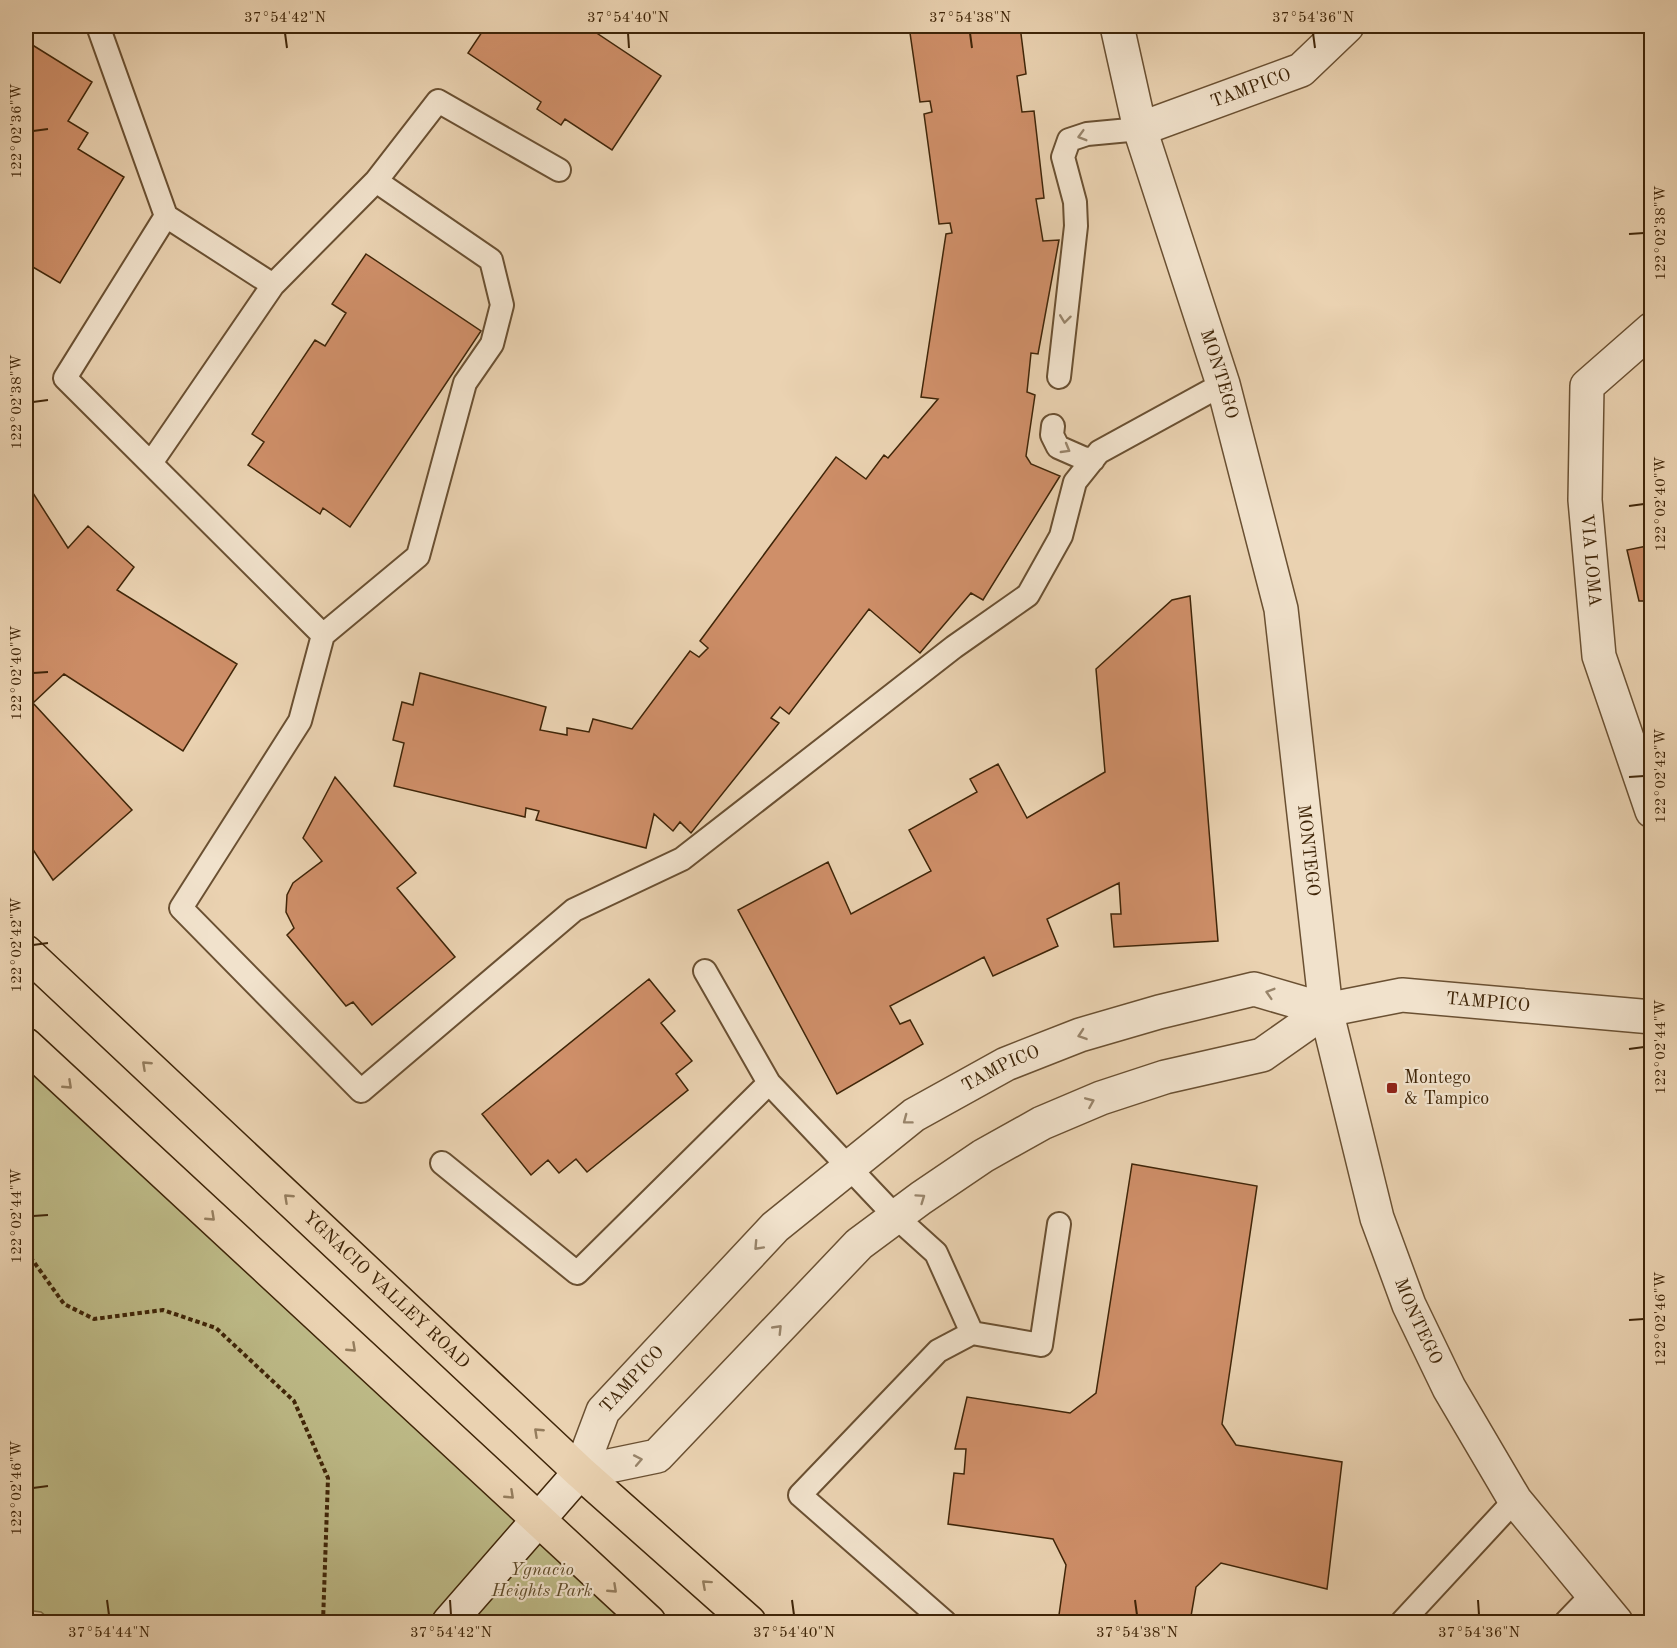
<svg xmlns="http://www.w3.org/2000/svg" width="1677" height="1648" font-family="'Old Standard TT',serif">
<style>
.green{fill:#bdba87;stroke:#7e7048;stroke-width:1.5}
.building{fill:#cf8f69;stroke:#3f2508;stroke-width:1.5}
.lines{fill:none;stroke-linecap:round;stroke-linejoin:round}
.lane-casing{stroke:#6a5032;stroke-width:26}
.street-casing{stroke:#6a5032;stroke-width:36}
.secondary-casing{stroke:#3f2508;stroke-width:36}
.highway-casing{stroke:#3f2508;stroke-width:36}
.path{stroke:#3f2508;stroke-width:4;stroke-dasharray:4.5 3;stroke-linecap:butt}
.lane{stroke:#f1e2cc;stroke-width:22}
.street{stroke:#f1e2cc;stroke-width:33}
.secondary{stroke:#f1e2cc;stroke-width:33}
.highway{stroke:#ead2b1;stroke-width:33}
.oneway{stroke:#98846a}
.oneway2{stroke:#947c5c}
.ticks{fill:none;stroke:#3f2508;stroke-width:2}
.poi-dot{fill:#8f2418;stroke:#f1e2cc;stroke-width:2}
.labels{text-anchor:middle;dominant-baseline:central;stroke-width:4.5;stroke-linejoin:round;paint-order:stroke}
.street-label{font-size:18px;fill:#3f2508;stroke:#f1e2cc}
.poi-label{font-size:18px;fill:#3f2508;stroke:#f1e2cc;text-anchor:start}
.park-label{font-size:18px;font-style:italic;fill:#5e4a28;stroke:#f1e2cc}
.neatline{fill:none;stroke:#3f2508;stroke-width:2}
.ticks-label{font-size:15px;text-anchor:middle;fill:#3f2508}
</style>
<rect width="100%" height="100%" fill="#ead2b1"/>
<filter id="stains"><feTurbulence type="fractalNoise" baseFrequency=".00333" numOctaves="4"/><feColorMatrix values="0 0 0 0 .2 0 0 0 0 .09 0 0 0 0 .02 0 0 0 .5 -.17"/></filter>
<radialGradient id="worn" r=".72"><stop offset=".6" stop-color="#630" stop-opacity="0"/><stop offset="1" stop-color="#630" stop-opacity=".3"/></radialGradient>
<path class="green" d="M26 1045 649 1622H53L41 1612 26 1610Z"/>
<path class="building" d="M486 26H586L661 76 612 150 565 119 561 125 537 109 541 102 468 53Z
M909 26H1020L1026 74 1017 76 1022 112 1034 111 1044 198 1036 199 1043 241 1059 240 1038 354 1031 353 1027 392 1035 395 1026 456 1031 464 1060 476 983 600 971 593 920 653 869 609 789 714 780 707 771 718 779 723 691 833 680 822 673 831 654 814 646 848 536 820 539 811 526 808 525 817 394 786 404 743 393 740 402 702 413 705 420 673 546 707 540 730 567 735V728L589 732 593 719 632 729 690 651 699 657 708 648 700 641 836 457 866 479 884 455 888 458 938 399 921 397 946 234 952 233 950 223 939 224 924 114 932 112 930 101 920 102Z
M26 41 92 82 68 121 88 133 78 149 124 177 60 283 26 263Z
M366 254 481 331 350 527 323 508 320 514 248 465 264 442 252 434 315 340 325 346 346 313 332 304Z
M26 482 68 548 88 526 134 567 117 590 237 664 183 751 64 674 33 703 132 810 53 880 26 839Z
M1652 545V601H1639L1627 550Z
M1190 596 1218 941 1114 947 1111 914H1121L1119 883 1047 919 1058 946 993 976 984 957 890 1006 900 1024 910 1020 923 1044 837 1094 738 910 828 862 851 914 931 871 909 830 977 792 970 779 998 764 1027 818 1105 772 1096 669 1172 600Z
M335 777 416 873 397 888 455 957 372 1025 353 1002 346 1006 287 935 294 928 286 912 287 895 293 883 322 861 303 838Z
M649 979 675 1011 661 1023 692 1061 676 1074 688 1090 587 1172 576 1159 559 1173 548 1160 531 1175 482 1114Z
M1132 1164 1257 1186 1222 1424 1236 1445 1342 1462 1327 1589 1221 1563 1196 1587 1190 1622H1058L1066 1565 1053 1539 948 1524 954 1473 964 1474 966 1449H955L967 1397 1070 1413 1096 1393Z"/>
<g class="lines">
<g class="lane-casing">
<path id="lane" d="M98 26 166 216 273 285 151 463
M376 181 491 260 502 305 492 344 465 383 418 556 323 635 300 721 181 908 361 1091 574 910 682 859 954 647 1028 595 1061 536 1075 482 1099 452 1223 384
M166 216 65 378 323 635
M273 285 376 181 438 101 559 170
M1059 377 1076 226 1075 202 1063 157 1069 140 1087 134 1140 129
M1053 426 1052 435 1058 447 1083 458 1093 460
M769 1083 895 1216 936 1253 972 1333 938 1351 800 1495 945 1622
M442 1163 577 1273 769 1083 705 971
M972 1333 1041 1345 1059 1224
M1402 1622 1515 1500
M1566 1622 1592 1595"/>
</g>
<g class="street-casing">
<g id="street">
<path id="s1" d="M1117 26 1140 129 1223 384 1281 609 1326 1010 1377 1218 1409 1305 1449 1388 1515 1500 1616 1622"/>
<path id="s2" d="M1140 129 1301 70 1347 26"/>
<path id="s3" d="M1652 329 1587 386 1585 500 1599 656 1652 811"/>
<path id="s4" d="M580 1472 657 1456 859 1244 921 1198 983 1156 1042 1123 1101 1098 1165 1077 1262 1055 1326 1010 1402 995 1652 1017"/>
<path id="s5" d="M580 1472 603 1411 775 1227 914 1115 1006 1064 1080 1035 1159 1012 1254 989 1326 1010"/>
</g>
</g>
<g class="secondary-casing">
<path id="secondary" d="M449 1622 580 1472"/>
</g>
<g class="highway-casing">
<g id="highway">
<path id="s6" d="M26 952 580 1472 749 1622"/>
<path d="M26 1045 649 1622"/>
</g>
</g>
<path class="path" d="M26 1251 64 1304 94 1319 163 1310 216 1328 294 1401 328 1478 323 1622"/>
<use href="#lane" class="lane"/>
<use href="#street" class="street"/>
<use href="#secondary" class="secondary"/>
<use href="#highway" class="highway"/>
</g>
<defs><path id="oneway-chevron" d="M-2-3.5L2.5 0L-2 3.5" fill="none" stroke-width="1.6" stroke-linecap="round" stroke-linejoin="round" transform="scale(1.5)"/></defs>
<g class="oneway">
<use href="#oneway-chevron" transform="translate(1082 136) rotate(164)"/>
<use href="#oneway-chevron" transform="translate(1065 319) rotate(97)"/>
<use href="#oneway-chevron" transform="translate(1066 449) rotate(30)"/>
<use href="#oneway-chevron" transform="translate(1270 993) rotate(-163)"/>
<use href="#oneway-chevron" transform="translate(1082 1035) rotate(161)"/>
<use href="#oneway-chevron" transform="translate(1090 1102) rotate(-23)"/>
<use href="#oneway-chevron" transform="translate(907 1120) rotate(143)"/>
<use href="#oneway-chevron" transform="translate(921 1198) rotate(-35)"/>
<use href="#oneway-chevron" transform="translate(758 1246) rotate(133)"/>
<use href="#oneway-chevron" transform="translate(778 1329) rotate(-46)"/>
<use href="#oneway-chevron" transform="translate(638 1460) rotate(-11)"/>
</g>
<g class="oneway2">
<use href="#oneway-chevron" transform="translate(146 1065) rotate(-137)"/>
<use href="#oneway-chevron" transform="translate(68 1085) rotate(43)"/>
<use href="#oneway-chevron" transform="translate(288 1198) rotate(-137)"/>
<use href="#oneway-chevron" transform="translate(211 1217) rotate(43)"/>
<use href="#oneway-chevron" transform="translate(352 1348) rotate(43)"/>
<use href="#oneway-chevron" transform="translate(538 1432) rotate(-137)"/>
<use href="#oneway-chevron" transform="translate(510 1495) rotate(43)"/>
<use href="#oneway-chevron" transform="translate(706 1584) rotate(-138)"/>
<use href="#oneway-chevron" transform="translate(613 1589) rotate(43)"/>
</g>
<path class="ticks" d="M285 33 287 48M628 33 629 48M970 33 972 48M1313 33 1315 48M33 131 48 129M1629 234 1644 233M33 402 48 400M1629 506 1644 504M33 673 48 672M1629 777 1644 776M33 945 48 943M1629 1049 1644 1047M33 1216 48 1215M1629 1320 1644 1319M33 1488 48 1486M107 1600 109 1615M450 1600 451 1615M792 1600 794 1615M1135 1600 1137 1615M1478 1600 1479 1615"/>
<rect class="poi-dot" x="1386" y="1082" width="12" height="12" rx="3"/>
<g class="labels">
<g class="street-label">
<text stroke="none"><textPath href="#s2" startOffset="118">TAMPICO</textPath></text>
<text stroke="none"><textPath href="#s1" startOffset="363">MONTEGO</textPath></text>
<text stroke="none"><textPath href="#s3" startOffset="261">VIA LOMA</textPath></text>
<text stroke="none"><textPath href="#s1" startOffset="849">MONTEGO</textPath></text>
<text stroke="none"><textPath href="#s4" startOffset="1064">TAMPICO</textPath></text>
<text stroke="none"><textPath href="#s5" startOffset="594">TAMPICO</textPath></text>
<text stroke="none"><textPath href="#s6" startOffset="494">YGNACIO VALLEY ROAD</textPath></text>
<text stroke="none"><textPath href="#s1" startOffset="1335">MONTEGO</textPath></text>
<text stroke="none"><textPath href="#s5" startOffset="108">TAMPICO</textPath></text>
</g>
<g class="poi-label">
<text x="1404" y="1078">Montego<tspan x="1404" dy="21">&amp; Tampico</tspan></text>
</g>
<g class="park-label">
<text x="542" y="1570">Ygnacio<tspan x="542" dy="21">Heights Park</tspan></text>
</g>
</g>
<rect width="1677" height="1648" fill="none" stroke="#ead2b1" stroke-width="66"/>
<rect x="33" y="33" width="1611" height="1582" class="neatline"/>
<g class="ticks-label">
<text x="285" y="22">37°54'42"N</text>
<text x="628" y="22">37°54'40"N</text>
<text x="970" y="22">37°54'38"N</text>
<text x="1313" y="22">37°54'36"N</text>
<text transform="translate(16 131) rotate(-90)" y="5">122°02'36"W</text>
<text transform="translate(1660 233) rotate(-90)" y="5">122°02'38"W</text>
<text transform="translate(16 402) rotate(-90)" y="5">122°02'38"W</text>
<text transform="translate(1660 504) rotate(-90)" y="5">122°02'40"W</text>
<text transform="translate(16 673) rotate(-90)" y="5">122°02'40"W</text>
<text transform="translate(1660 776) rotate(-90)" y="5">122°02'42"W</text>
<text transform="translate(16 945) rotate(-90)" y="5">122°02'42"W</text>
<text transform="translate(1660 1047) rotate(-90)" y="5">122°02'44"W</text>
<text transform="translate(16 1216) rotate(-90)" y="5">122°02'44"W</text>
<text transform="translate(1660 1319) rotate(-90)" y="5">122°02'46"W</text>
<text transform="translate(16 1488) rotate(-90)" y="5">122°02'46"W</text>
<text x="109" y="1637">37°54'44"N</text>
<text x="451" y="1637">37°54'42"N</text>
<text x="794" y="1637">37°54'40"N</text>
<text x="1137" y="1637">37°54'38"N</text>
<text x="1479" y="1637">37°54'36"N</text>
</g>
<rect width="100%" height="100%" filter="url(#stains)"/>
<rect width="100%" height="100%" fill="url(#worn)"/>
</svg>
